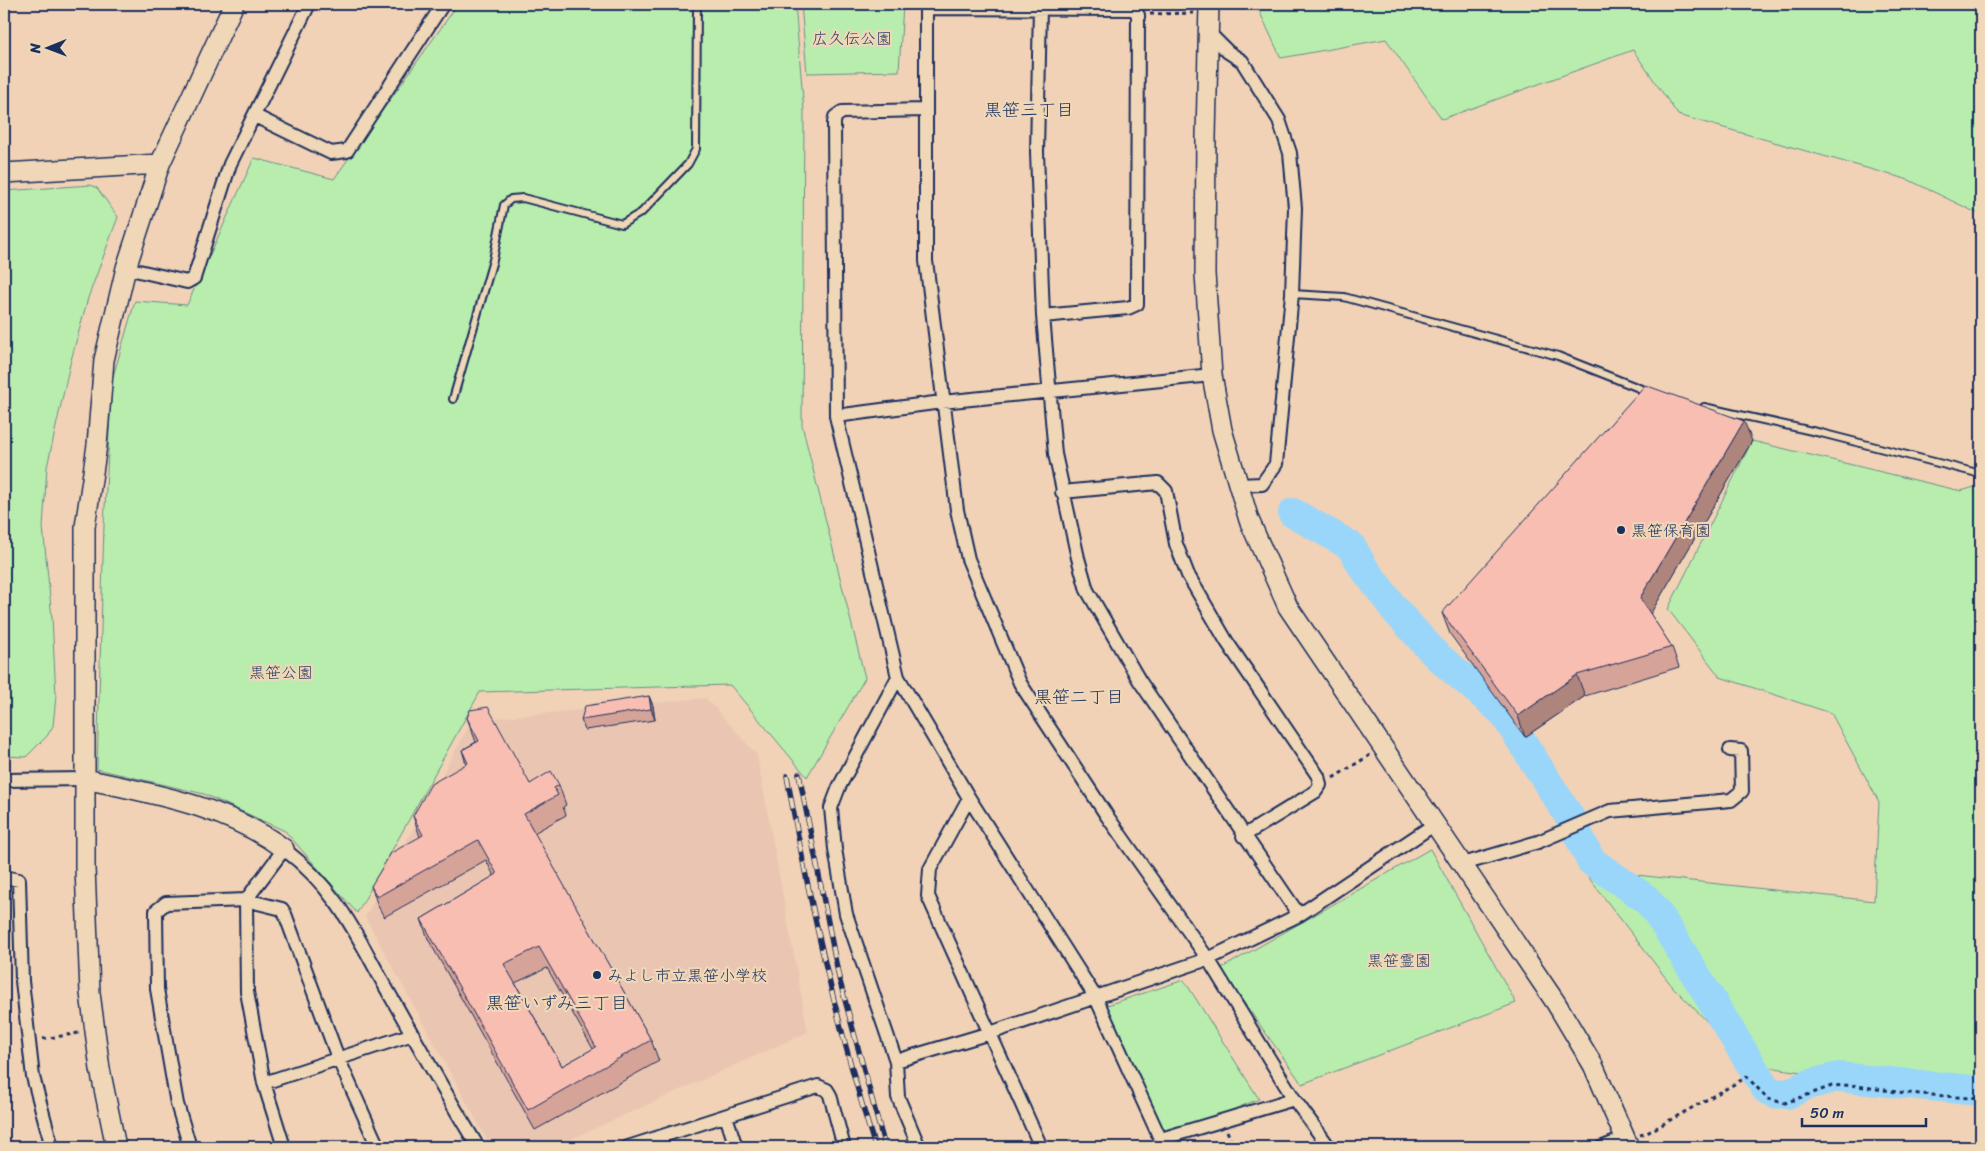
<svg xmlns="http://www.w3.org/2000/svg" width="1985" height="1151" font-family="Sriracha,'Klee One',sans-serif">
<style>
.built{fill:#eac6b2}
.green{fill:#b8edae;stroke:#6a8e86}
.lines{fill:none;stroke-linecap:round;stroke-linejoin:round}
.river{stroke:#99d6fa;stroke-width:30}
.lane-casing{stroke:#1b2f5e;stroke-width:10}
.street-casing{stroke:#1b2f5e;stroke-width:16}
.secondary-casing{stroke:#1b2f5e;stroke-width:22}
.path{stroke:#1b2f5e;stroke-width:3;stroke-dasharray:4 4;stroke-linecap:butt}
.lane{stroke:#efd7b7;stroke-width:6}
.street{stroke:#efd7b7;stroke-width:12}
.secondary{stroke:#efd7b7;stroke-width:19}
.rail-casing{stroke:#1b2f5e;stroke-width:5.5}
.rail{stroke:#efd7b7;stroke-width:4;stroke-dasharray:11;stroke-linecap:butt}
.wall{fill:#d6a399;stroke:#1b2f5e;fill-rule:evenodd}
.shaded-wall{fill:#ae857d;stroke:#1b2f5e}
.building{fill:#f9beb2;stroke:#1b2f5e;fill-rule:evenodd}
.poi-dot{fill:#1b2f5e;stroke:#efd7b7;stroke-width:2}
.labels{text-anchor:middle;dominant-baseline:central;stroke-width:4.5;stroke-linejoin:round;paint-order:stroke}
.park-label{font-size:16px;fill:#2b4266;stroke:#efd7b7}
.poi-label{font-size:16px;fill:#1b2f5e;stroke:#efd7b7;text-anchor:start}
.neighbourhood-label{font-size:18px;fill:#1b2f5e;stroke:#efd7b7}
</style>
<rect width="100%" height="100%" fill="#f1d2b6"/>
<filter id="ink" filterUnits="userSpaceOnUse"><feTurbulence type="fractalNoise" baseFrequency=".02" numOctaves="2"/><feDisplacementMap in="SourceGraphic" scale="10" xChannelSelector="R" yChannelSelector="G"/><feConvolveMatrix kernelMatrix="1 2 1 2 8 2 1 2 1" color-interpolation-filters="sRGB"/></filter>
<g filter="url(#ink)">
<path class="built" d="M706 698 757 755 808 1032 554 1147H491L365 917 472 720Z"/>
<path class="green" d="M458 4H795L804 111 802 425 865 678 807 777 730 685 480 692 357 913 285 831 204 794 97 769 104 525 112 380 135 301 187 305 254 158 334 179Z
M801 4H903L899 71 807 73Z
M1256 4H1981V215L1909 180 1678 115 1633 50 1442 119 1386 39 1281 58Z
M91 185 97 188 118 217 88 298 70 364 47 467 43 527 52 618 56 696 53 726 47 736 26 757 4 756V191Z
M1752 441 1961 491 1981 485V1091L1859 1081 1749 1064 1672 986 1582 869 1874 901 1879 802 1831 713 1720 677 1668 609Z
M1430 849 1516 1003 1302 1084 1220 969Z
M1184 980 1259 1099 1161 1139 1095 1009Z"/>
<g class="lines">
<path class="river" d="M1293 513 1351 546 1363 567 1396 611 1436 655 1503 712 1569 816 1591 861 1645 898 1657 912 1766 1089 1773 1093 1787 1094 1807 1085 1838 1077 1981 1091"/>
<g class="lane-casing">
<path id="lane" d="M1292 294 1344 297 1558 356 1649 392
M453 399 493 260 504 205 511 199 523 198 622 224 642 212 688 164 696 149 697 4
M1704 407 1821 433 1981 474"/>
</g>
<g class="street-casing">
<path id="street" d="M926 4V261L957 510 968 559 1020 683 1107 816 1208 959 1294 1099 1329 1147
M1040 7 1037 152 1043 316 1055 454 1078 558 1087 590 1139 680 1299 915
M926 8 1134 9 1138 15 1137 304 1128 308 1043 316
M1208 32 1228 52 1242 61 1279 120 1290 153 1295 208 1292 294 1276 464 1262 484 1239 485
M924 110 842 112 835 117 834 123 836 416 898 677 969 798 1096 998 1164 1147
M255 116 331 153 347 151 443 4
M126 268 187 282 194 278 230 164 309 4
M836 416 942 402 1212 375
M1062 492 1158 483 1166 491 1176 544 1188 575 1227 642 1318 776 1320 785 1315 792 1243 836
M898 677 839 787 831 808 835 849 846 914 896 1061 898 1097 919 1147
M4 780 85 779
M969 798 930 869 928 896 1041 1147
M1463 864 1538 842 1610 811 1731 800 1742 791 1741 751 1730 750
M4 877 19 880 22 981 33 1077 52 1147
M896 1061 990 1033 1208 959 1299 915 1435 824
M264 1083 413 1034
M726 1116 736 1147
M1161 1139 1294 1099
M190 1147 177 1104 157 989 156 911 166 903 246 900 282 909 285 914 338 1058 378 1147
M284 1147 264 1083 247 992 246 900 284 849C339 891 357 937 390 995 419 1046 447 1097 478 1147
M628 1147 818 1086 827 1090 830 1095 844 1147
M1603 1147 1626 1138"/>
</g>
<g class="secondary-casing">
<path id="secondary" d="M1209 4 1206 137 1205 274 1212 375 1222 430 1249 520 1288 607 1556 1003 1593 1065 1629 1147
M4 173 160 164
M85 779C154 794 226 806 284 849
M116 1147 100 1069 90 993 85 868V527L97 445 104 360 126 268 160 164 234 4"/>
</g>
<path class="path" d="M1150 14 1194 13
M1333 778 1370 755
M43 1039 79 1033
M1227 1131 1234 1147
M1640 1135 1647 1133 1747 1077 1768 1099 1785 1103 1832 1086 1851 1085 1897 1092 1981 1099"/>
<use href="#lane" class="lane"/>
<use href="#street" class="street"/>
<use href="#secondary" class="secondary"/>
<g class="rail-casing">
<path id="rail" d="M799 774 839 978 885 1147
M787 776C809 901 837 1026 875 1147"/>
</g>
<use href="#rail" class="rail"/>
</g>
<path class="wall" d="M1752 441 1650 614 1672 647 1679 667 1585 696 1525 737 1450 634 1442 613Z
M649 696 653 706 655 720 585 730 581 720Z
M467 718 530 784 559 785 566 805 563 807 566 815 534 833 651 1040 659 1061 535 1130 428 939 421 919 494 876 486 860 384 917 378 906 371 886 420 837 413 816 466 764 462 750 476 742ZM547 968 593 1049 562 1066 515 983Z"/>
<path class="shaded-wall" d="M1744 421 1752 441 1648 618 1640 598Z
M1577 675 1585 696 1525 737 1518 716Z
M649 696 653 706 655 720 651 709Z"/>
<path class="building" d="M1645 385 1744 421 1640 598 1672 647 1577 675 1518 716 1442 613Z
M649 696 651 709 581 720 585 706Z
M488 707 530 784 551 771 559 785 554 788 558 795 524 814 651 1040 528 1110 421 919 497 874 478 840 377 897 371 886 391 853 423 835 413 816 431 784 468 763 462 750 479 741 467 718 470 710ZM539 947 596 1047 562 1066 504 964Z"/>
</g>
<g class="poi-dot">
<circle cx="1621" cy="530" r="5"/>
<circle cx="597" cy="975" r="5"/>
</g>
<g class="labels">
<g class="park-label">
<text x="852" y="38">広久伝公園</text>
<text x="281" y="672">黒笹公園</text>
<text x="1399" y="960">黒笹霊園</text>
</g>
<g class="poi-label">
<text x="1631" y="530">黒笹保育園</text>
<text x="607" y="975">みよし市立黒笹小学校</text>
</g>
<g class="neighbourhood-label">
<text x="1029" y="110">黒笹三丁目</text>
<text x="1079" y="697">黒笹二丁目</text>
<text x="557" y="1003">黒笹いずみ三丁目</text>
</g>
</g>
<rect width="1985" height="1151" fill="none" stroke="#efd7b7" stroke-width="20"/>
<rect x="10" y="10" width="1965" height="1131" fill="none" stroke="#1b2f5e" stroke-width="2" filter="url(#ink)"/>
<g transform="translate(48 48) rotate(269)" stroke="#efd7b7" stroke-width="4" paint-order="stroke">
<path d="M0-4L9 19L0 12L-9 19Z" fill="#1b2f5e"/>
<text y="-8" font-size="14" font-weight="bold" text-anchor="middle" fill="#1b2f5e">N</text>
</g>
<path d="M1802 1118v8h124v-8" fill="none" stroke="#1b2f5e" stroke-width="2.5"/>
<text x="1810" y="1118" font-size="15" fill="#1b2f5e" stroke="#efd7b7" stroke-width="4" paint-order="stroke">50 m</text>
</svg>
